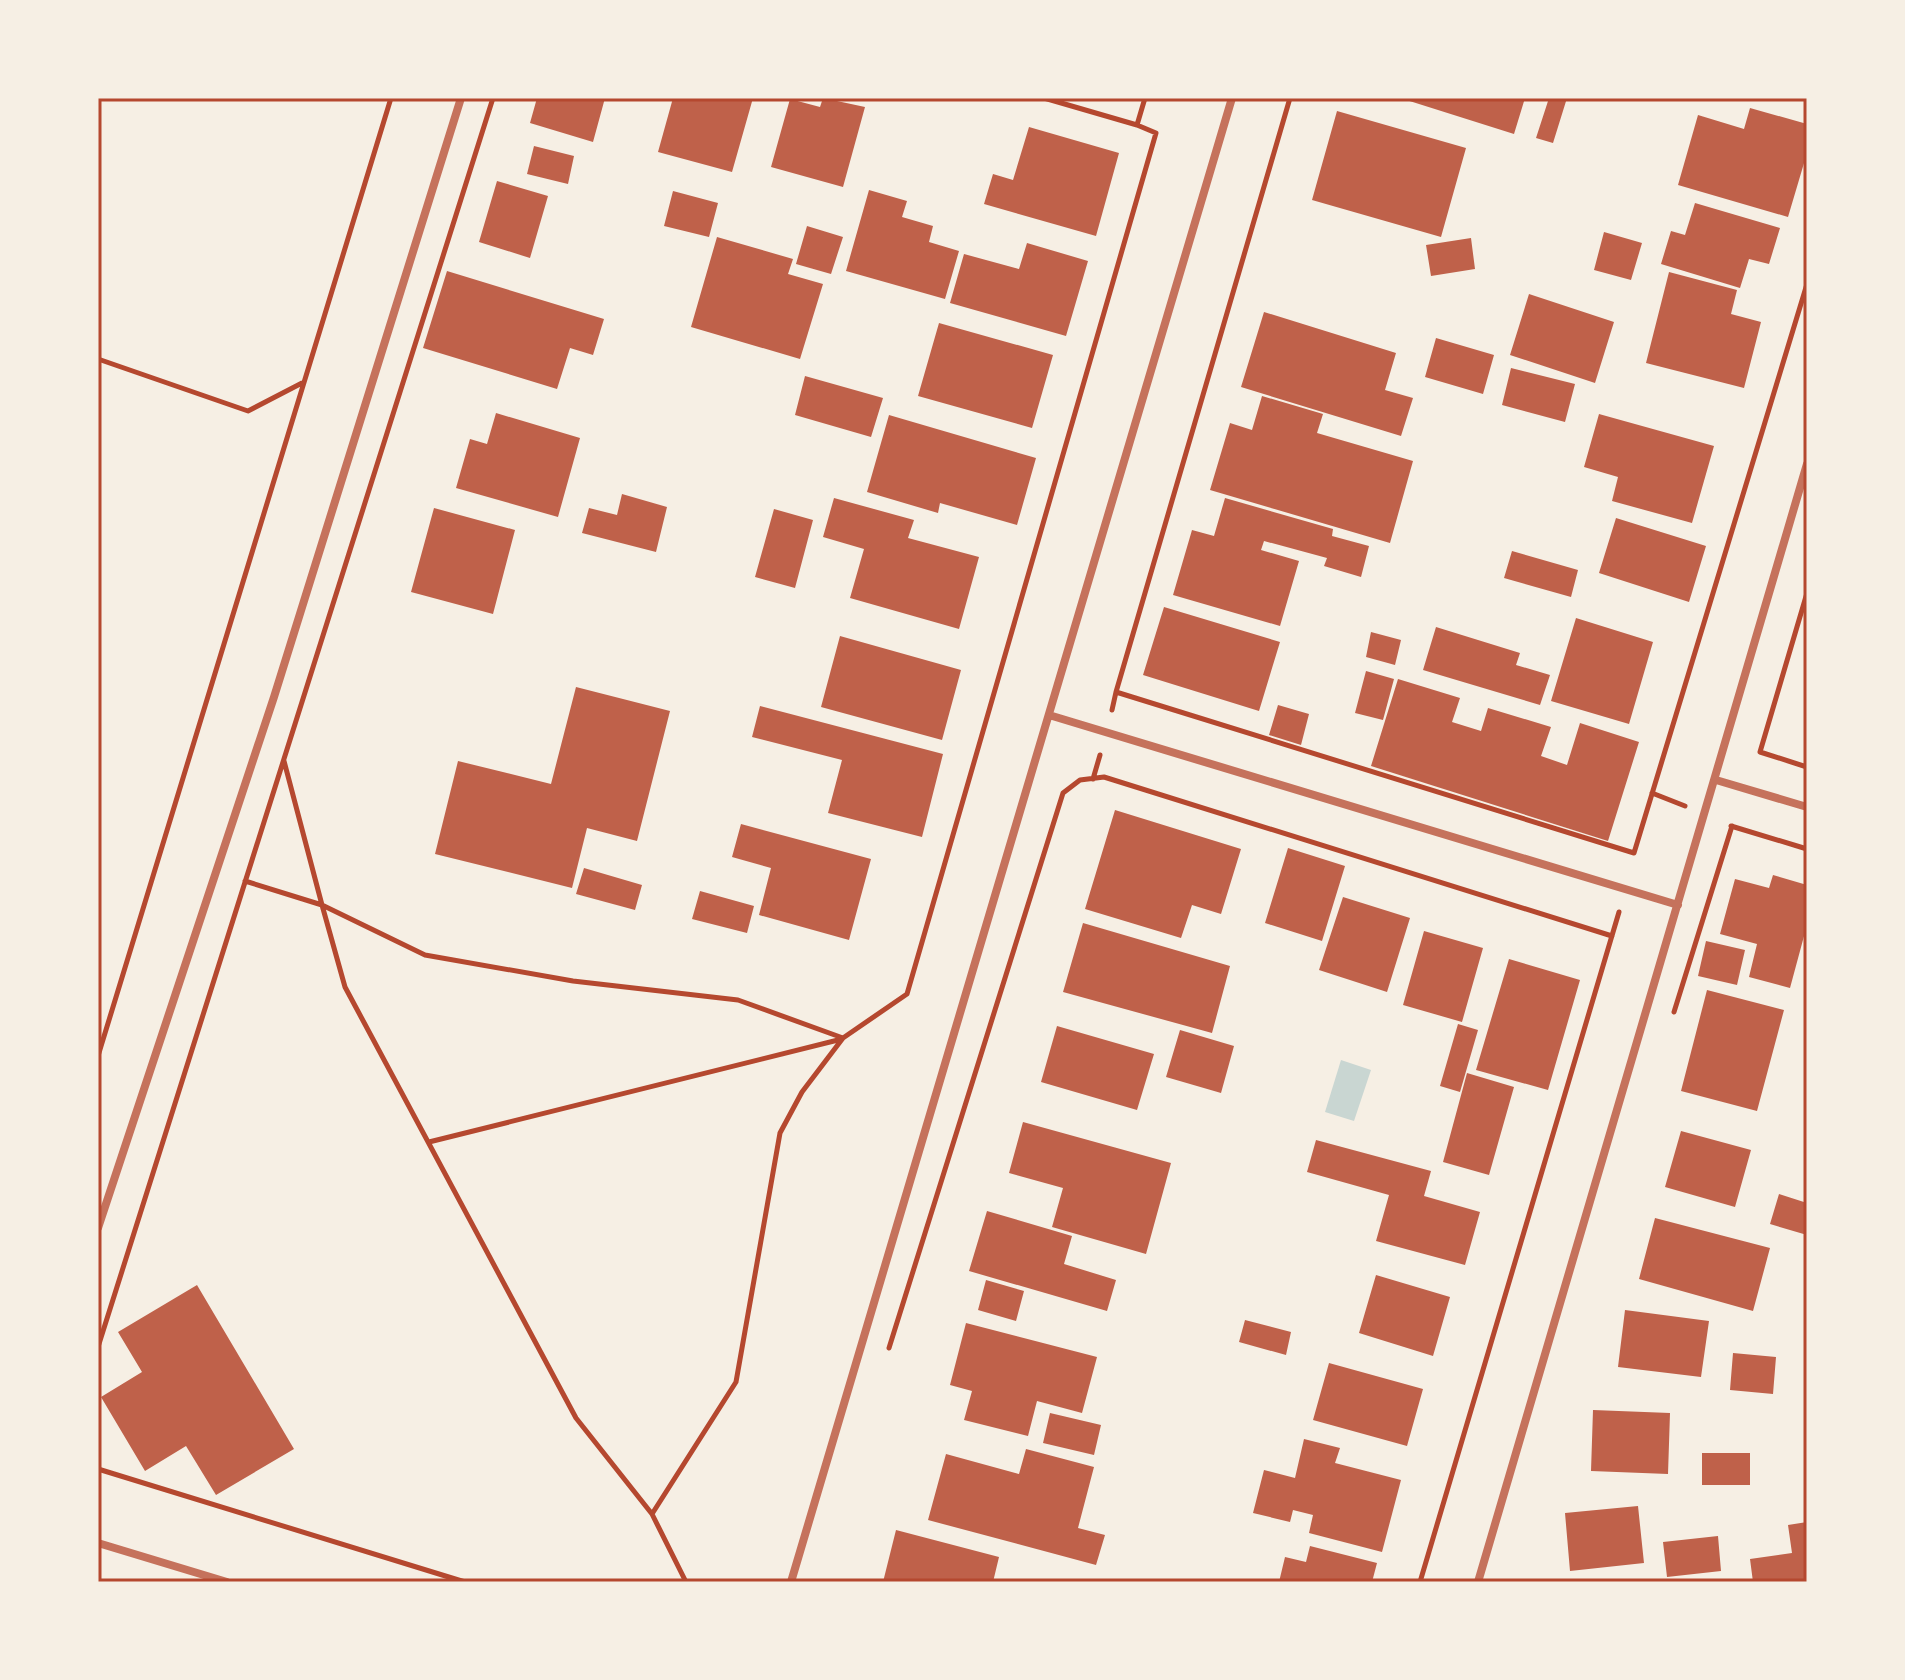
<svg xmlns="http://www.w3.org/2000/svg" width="1905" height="1680" font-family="Poppins,sans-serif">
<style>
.water{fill:#c9d6d2}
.building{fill:#bf614a}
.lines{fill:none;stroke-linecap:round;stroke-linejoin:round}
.path{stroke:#b5482f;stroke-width:5}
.minor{stroke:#c5725c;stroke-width:8}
.neatline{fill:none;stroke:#b5482f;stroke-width:3}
</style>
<rect width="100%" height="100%" fill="#f6efe4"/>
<path class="water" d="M1341 1060 1371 1070 1354 1121 1325 1112Z"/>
<path class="building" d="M537 98H605L593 142 530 123Z
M673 98H753L732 172 658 152Z
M823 98 865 107 843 187 771 167 790 99 820 107Z
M1400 98H1525L1514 134Z
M1549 98H1567L1553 143 1536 138Z
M1750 108 1807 124V153L1788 217 1678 185 1698 115 1744 129Z
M1337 111 1466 148 1441 237 1312 200Z
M1029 127 1119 153 1096 236 984 204 993 174 1013 180Z
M534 146 574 156 568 184 527 174Z
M497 181 548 196 530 258 479 242Z
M869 190 907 201 902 217 933 226 929 242 959 251 945 299 846 271Z
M673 191 718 203 709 237 664 226Z
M1695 203 1780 228 1769 264 1749 259 1740 288 1661 264 1671 231 1685 235Z
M807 226 843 237 831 274 796 264Z
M1604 232 1642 243 1631 280 1594 270Z
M717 237 793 259 788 274 823 284 800 359 691 327Z
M1471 238 1475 269 1431 276 1426 245Z
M1027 243 1088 261 1066 336 950 303 964 254 1019 269Z
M447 271 604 319 593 355 570 348 557 389 423 348Z
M1669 272 1737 290 1731 314 1761 322 1744 388 1646 363Z
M1529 294 1614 322 1595 383 1510 355Z
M1264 312 1396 353 1385 390 1413 398 1401 436 1241 387Z
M939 323 1053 355 1032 428 918 396Z
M1436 338 1494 355 1483 394 1425 377Z
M1511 368 1575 384 1565 422 1502 405Z
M805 376 883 398 871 437 795 415Z
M1262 396 1323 414 1317 433 1413 461 1390 543 1210 490 1230 423 1252 430Z
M496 413 580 438 558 517 456 488 470 439 487 444Z
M1599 414 1714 446 1692 523 1612 501 1618 477 1584 467Z
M889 415 1036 458 1017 525 940 503 938 513 867 492Z
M622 494 667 507 656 552 582 533 589 508 617 515Z
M834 498 914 520 908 538 979 557 959 629 850 598 864 549 823 537Z
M1225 498 1333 529 1332 536 1369 546 1361 577 1324 566 1327 558 1264 541 1261 550 1299 561 1280 626 1173 595 1192 530 1214 536Z
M434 508 515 530 493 614 411 592Z
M774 509 813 520 795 588 755 577Z
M1616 518 1706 546 1689 602 1599 573Z
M1512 551 1578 570 1571 597 1504 578Z
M1164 607 1280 642 1259 711 1143 675Z
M1576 618 1653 642 1629 724 1551 701Z
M1436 627 1520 653 1516 665 1550 675 1540 705 1423 670Z
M1371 632 1401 640 1395 665 1366 657Z
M840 636 961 670 942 740 821 707Z
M1366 671 1394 679 1383 720 1355 713Z
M1398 679 1460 698 1452 722 1481 731 1488 708 1551 727 1541 756 1567 765 1580 723 1639 742 1608 841 1371 766Z
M576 687 670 711 637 841 587 828 572 888 435 854 458 761 551 784Z
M1278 705 1309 714 1301 745 1269 735Z
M760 706 943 754 922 837 828 813 842 760 752 737Z
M1115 810 1241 849 1221 914 1192 905 1181 938 1085 909Z
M741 824 871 859 849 940 759 915 771 868 732 857Z
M1288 848 1345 866 1322 941 1265 923Z
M584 868 642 885 635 910 576 894Z
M1773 875 1807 885V925L1790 988 1749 977 1757 944 1720 934 1735 879 1769 888Z
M700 891 754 906 747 933 692 919Z
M1343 897 1410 918 1387 992 1319 970Z
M1083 923 1230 966 1212 1033 1063 992Z
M1424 931 1483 948 1462 1022 1403 1005Z
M1706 941 1745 950 1737 985 1698 976Z
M1509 959 1580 980 1548 1090 1476 1070Z
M1707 990 1784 1010 1757 1111 1681 1091Z
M1458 1024 1478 1030 1460 1092 1440 1086Z
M1057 1026 1154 1054 1137 1110 1041 1082Z
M1180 1030 1234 1046 1221 1093 1166 1077Z
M1467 1073 1514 1087 1489 1175 1443 1162Z
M1023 1122 1171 1163 1146 1254 1052 1227 1063 1188 1009 1173Z
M1681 1131 1751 1150 1735 1207 1665 1187Z
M1316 1140 1431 1171 1424 1196 1480 1212 1465 1265 1376 1241 1389 1195 1307 1172Z
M1779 1194 1807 1203V1235L1770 1224Z
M987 1211 1072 1236 1064 1264 1116 1280 1107 1311 969 1271Z
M1655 1218 1770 1248 1753 1311 1639 1279Z
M1376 1275 1450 1297 1433 1356 1359 1333Z
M986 1280 1024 1291 1016 1321 978 1310Z
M197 1285 294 1449 216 1495 186 1446 145 1471 101 1397 142 1372 118 1332Z
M1625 1310 1709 1321 1701 1377 1618 1367Z
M1245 1320 1291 1332 1286 1355 1239 1342Z
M966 1323 1097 1357 1082 1413 1037 1401 1028 1436 964 1420 972 1391 950 1385Z
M1733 1353 1776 1357 1773 1394 1730 1390Z
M1329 1363 1423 1389 1407 1446 1313 1420Z
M1593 1410 1670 1413 1668 1474 1591 1471Z
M1050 1413 1101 1425 1094 1455 1043 1443Z
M1304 1439 1340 1448 1335 1463 1401 1480 1382 1552 1309 1533 1313 1515 1293 1510 1290 1522 1253 1513 1264 1470 1295 1478Z
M1026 1449 1094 1467 1078 1528 1105 1535 1096 1565 928 1520 946 1454 1019 1474Z
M1702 1453H1750V1485H1702Z
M1638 1506 1644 1563 1570 1571 1565 1513Z
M1807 1522V1582H1753L1750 1559 1792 1553 1788 1525Z
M896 1530 999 1557 993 1582H883Z
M1718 1536 1721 1571 1667 1577 1663 1542Z
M1310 1546 1377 1563 1372 1582H1279L1285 1557 1306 1562Z"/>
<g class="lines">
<path class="path" d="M1044 98 1137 125
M1290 98 1116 692 1634 853 1807 284
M98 359 248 411 302 383
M1807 593 1760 752 1807 767
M1112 710 1116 692
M284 761 322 905 425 955 573 981 738 1000 843 1038
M1093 779 1100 755
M1652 793 1685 806
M1731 826 1807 849
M245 881 322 905 345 987 576 1418 652 1514 736 1382 780 1133 802 1092 843 1038 907 994 1156 133 1137 125 1145 98
M1674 1012 1732 826
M98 1056 391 98
M429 1142 842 1039
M98 1347 493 98
M889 1348 1063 793 1080 780 1104 777 1612 936
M98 1469 465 1582
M652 1514 686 1582
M1420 1582 1619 912"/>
<path class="minor" d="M1049 715 1678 905
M1716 780 1807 807
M98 1228 274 697 461 98
M98 1543 227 1582
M791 1582 1232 98
M1478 1582 1807 464"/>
</g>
<rect width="1905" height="1680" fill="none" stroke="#f6efe4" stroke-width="200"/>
<rect x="100" y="100" width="1705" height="1480" class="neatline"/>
</svg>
